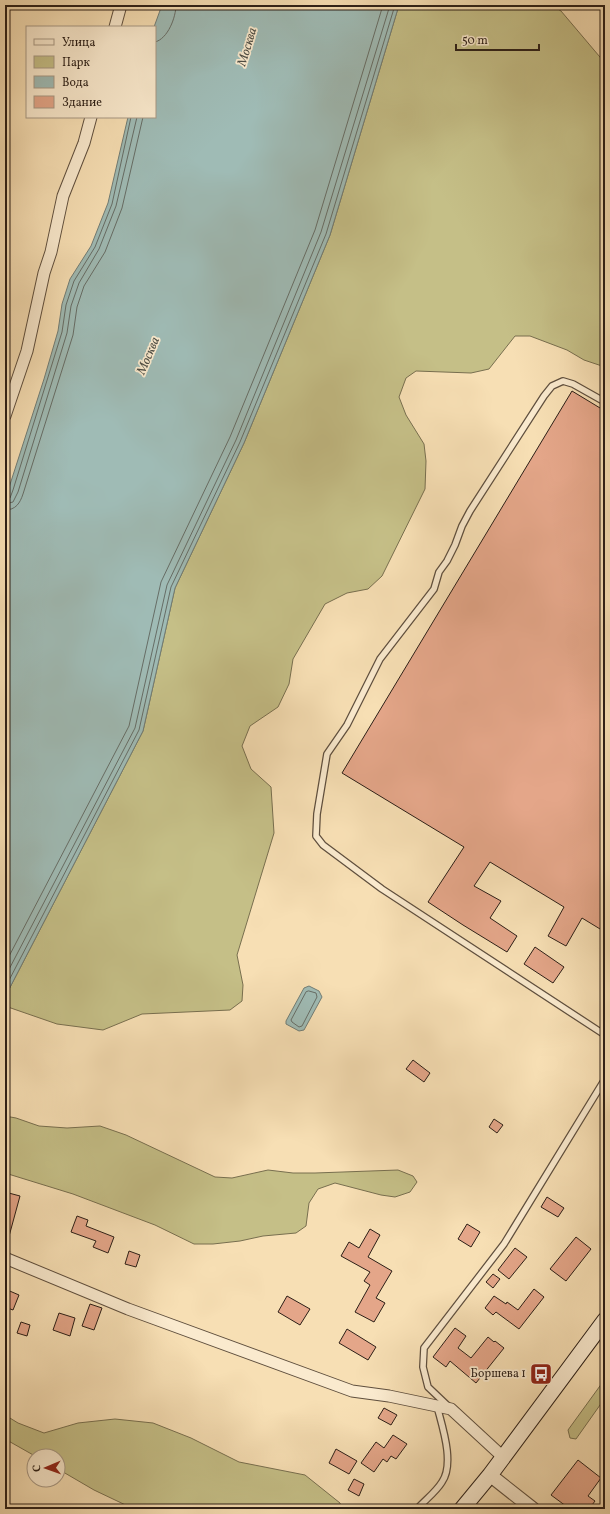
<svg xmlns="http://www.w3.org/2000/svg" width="610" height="1514" font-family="Vollkorn,serif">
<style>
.green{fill:#c5bf87;stroke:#786f4f}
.water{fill:#9fbbb5;stroke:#717d76}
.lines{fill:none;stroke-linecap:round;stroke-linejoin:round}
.shore{stroke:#666d66;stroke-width:1}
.building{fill:#e4a689;stroke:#2c1f17}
.service-casing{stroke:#5f4f3e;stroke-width:8}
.minor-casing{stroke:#5f4f3e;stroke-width:13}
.tertiary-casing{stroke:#5f4f3e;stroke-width:15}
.secondary-casing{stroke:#2c1f17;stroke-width:17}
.path{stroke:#2c1f17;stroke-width:2;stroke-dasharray:1 2;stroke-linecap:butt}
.service{stroke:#faeace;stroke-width:5.5}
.minor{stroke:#faeace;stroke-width:11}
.tertiary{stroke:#faeace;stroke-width:13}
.secondary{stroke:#faeace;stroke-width:15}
.labels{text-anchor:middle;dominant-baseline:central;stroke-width:3.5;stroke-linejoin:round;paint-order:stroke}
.poi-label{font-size:12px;fill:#2c1f17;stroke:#faeace;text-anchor:end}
.water-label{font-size:13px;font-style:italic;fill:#4e4e46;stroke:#faeace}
</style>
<rect width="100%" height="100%" fill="#f7dfb4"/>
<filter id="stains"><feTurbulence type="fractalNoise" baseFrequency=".005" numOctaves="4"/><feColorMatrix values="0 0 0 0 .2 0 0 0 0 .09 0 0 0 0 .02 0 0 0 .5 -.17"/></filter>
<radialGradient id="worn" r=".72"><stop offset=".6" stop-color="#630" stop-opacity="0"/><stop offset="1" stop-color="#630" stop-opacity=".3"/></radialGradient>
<path class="green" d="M399 5H551L561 11 605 63V367L584 360 567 350 530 336H515L489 369 471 373 416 371 406 378 399 397 406 415 424 444 426 461 425 489 382 576 368 589 347 593 325 604 293 659 289 684 278 707 250 726 242 746 251 769 271 787 274 833 237 955 243 985 242 1001 230 1010 142 1014 103 1030 57 1024 5 1006V997L143 731 175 588 244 443 330 235Z
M5 1116 16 1118 39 1126 67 1128 100 1126 126 1135 215 1177 232 1178 268 1170 293 1173H315L398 1170 413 1176 417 1182 410 1192 395 1197 381 1195 335 1183 318 1189 309 1203 306 1226 296 1233 263 1236 240 1241 213 1244H194L155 1225 73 1194 5 1173Z
M605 1379V1398L576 1439 570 1438 568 1430Z
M5 1415 18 1423 44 1433 78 1423 115 1419 153 1423 191 1438 239 1462 305 1475 340 1503 342 1509H134L94 1490 58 1469V1456H35L5 1439Z"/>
<path class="water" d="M162 5H399L330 235 244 443 175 588 143 731 5 997V500L44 379 58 331 62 304 70 279 91 246 108 203 128 117H155V27H154Z
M309 986 319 991 322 997 304 1030 299 1031 286 1024V1021L304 988Z"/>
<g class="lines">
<path class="shore" d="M155 42C168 39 176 17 176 5
M5 499 10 498 13 490 62 332 66 305 74 281 95 247 112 204 131 117
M5 504 13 502 18 492 67 333 71 306 79 283 99 249 116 206 137 117
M5 510C16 510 20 503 23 494L73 335 77 307 84 286 105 252 122 208 143 117
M5 964 129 726 161 582 230 437 315 230 383 5
M5 977 135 728 167 585 236 440 321 232 390 5
M5 988 139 730 171 587 240 442 326 234 395 5
M309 991 316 993 317 997 302 1026 299 1027 292 1022 291 1020 306 992Z"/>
</g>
<path class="building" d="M572 391 605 411V932L582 918 566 946 548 936 564 907 490 862 474 886 501 901 490 918 517 936 507 952 463 925 428 902 464 847 342 773Z
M535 947 564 967 553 983 524 964Z
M413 1060 430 1073 424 1082 406 1069Z
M494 1119 503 1125 497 1133 489 1127Z
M5 1192 20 1196 8 1240 5 1239Z
M547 1197 564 1208 558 1217 541 1207Z
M77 1216 88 1220 86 1226 114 1237 108 1253 93 1247 96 1241 71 1232Z
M467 1224 480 1232 471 1247 458 1239Z
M370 1229 380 1235 368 1257 392 1271 376 1298 385 1303 374 1322 355 1312 370 1285 364 1281 370 1272 341 1256 349 1242 359 1248Z
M576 1237 591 1249 566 1281 550 1269Z
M515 1248 527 1257 509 1279 498 1270Z
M129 1251 140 1255 136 1267 125 1264Z
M493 1274 500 1279 493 1288 486 1282Z
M5 1289 19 1295 13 1310 5 1307Z
M534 1289 544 1297 519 1329 496 1312 493 1315 485 1308 494 1296 506 1304 507 1302 518 1310Z
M287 1296 310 1309 300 1325 278 1312Z
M90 1304 102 1308 94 1330 82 1326Z
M59 1313 75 1318 70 1336 53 1330Z
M21 1322 30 1325 27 1336 17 1333Z
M455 1328 466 1336 458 1348 471 1358 488 1337 494 1342 495 1341 504 1348 476 1383 450 1361 446 1367 433 1357Z
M347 1329 376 1347 368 1360 339 1343Z
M384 1408 397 1415 391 1425 378 1418Z
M393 1435 407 1444 396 1459 391 1456 387 1462 383 1459 374 1472 361 1463 376 1442 384 1448Z
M336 1449 357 1461 349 1474 329 1463Z
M578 1460 601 1478 588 1496 595 1501 589 1509H570L551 1495Z
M354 1479 364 1484 359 1496 348 1490Z"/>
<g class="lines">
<g class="service-casing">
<path id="service" d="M605 402 573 384 563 381 552 386 544 396 470 511 462 526 455 545 447 561 439 572 434 589 380 659 347 725 327 754 317 814 316 836 323 845 382 889 605 1035
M448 1406 428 1387 423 1367 424 1348 504 1244 605 1079
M417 1509C425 1500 436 1492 442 1482 455 1463 442 1426 437 1406"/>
</g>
<g class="minor-casing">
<path id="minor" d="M115 27 121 5
M5 416 27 351 44 273 51 252 63 196 84 143 91 117
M5 1258 128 1309 352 1391 389 1396 451 1409 503 1457"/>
</g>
<g class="tertiary-casing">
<path id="tertiary" d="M490 1475 533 1509"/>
</g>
<g class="secondary-casing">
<path id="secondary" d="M462 1509 490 1475 605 1320"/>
</g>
<path class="path" d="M593 5 605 11"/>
<use href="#service" class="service"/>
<use href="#minor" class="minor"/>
<use href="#tertiary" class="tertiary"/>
<use href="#secondary" class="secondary"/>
</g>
<defs>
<g id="bus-square" transform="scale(1.15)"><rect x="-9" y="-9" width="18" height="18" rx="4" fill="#8f2418" stroke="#faeace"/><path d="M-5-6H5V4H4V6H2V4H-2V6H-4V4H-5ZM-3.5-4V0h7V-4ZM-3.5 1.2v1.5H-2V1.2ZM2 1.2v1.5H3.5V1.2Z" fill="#fff"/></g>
</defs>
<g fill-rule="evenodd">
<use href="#bus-square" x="541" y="1374"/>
</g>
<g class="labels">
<g class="poi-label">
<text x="526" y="1374">Боршева 1</text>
</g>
<g class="water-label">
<text transform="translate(248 47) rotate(-73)">Москва</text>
<text transform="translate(149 356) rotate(-67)">Москва</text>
</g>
</g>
<rect width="610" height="1514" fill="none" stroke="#f7dfb4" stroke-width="20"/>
<rect x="6" y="6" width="598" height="1502" fill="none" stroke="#2c1f17" stroke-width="2"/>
<rect x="10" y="10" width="590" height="1494" fill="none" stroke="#2c1f17"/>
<rect x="26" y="26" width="130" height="92" fill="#faeace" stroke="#a89985"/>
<rect x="34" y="39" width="20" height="6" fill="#faeace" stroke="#a89985"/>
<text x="62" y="46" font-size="12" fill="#2c1f17">Улица</text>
<rect x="34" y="56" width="20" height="12" fill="#c5bf87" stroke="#a89985"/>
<text x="62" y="66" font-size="12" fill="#2c1f17">Парк</text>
<rect x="34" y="76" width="20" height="12" fill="#9fbbb5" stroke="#a89985"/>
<text x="62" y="86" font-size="12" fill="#2c1f17">Вода</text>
<rect x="34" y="96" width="20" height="12" fill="#e4a689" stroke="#a89985"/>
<text x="62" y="106" font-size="12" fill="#2c1f17">Здание</text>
<g transform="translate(46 1468) rotate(268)"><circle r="19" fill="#faeace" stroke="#a89985"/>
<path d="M0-3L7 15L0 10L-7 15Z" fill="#8f2418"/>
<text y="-6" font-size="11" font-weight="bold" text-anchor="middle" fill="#2c1f17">С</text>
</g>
<path d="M456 44v6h83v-6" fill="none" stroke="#2c1f17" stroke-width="2"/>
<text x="462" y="44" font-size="12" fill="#2c1f17" stroke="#faeace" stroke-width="3" paint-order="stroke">50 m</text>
<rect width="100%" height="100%" filter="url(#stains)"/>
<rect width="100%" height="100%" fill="url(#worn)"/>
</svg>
